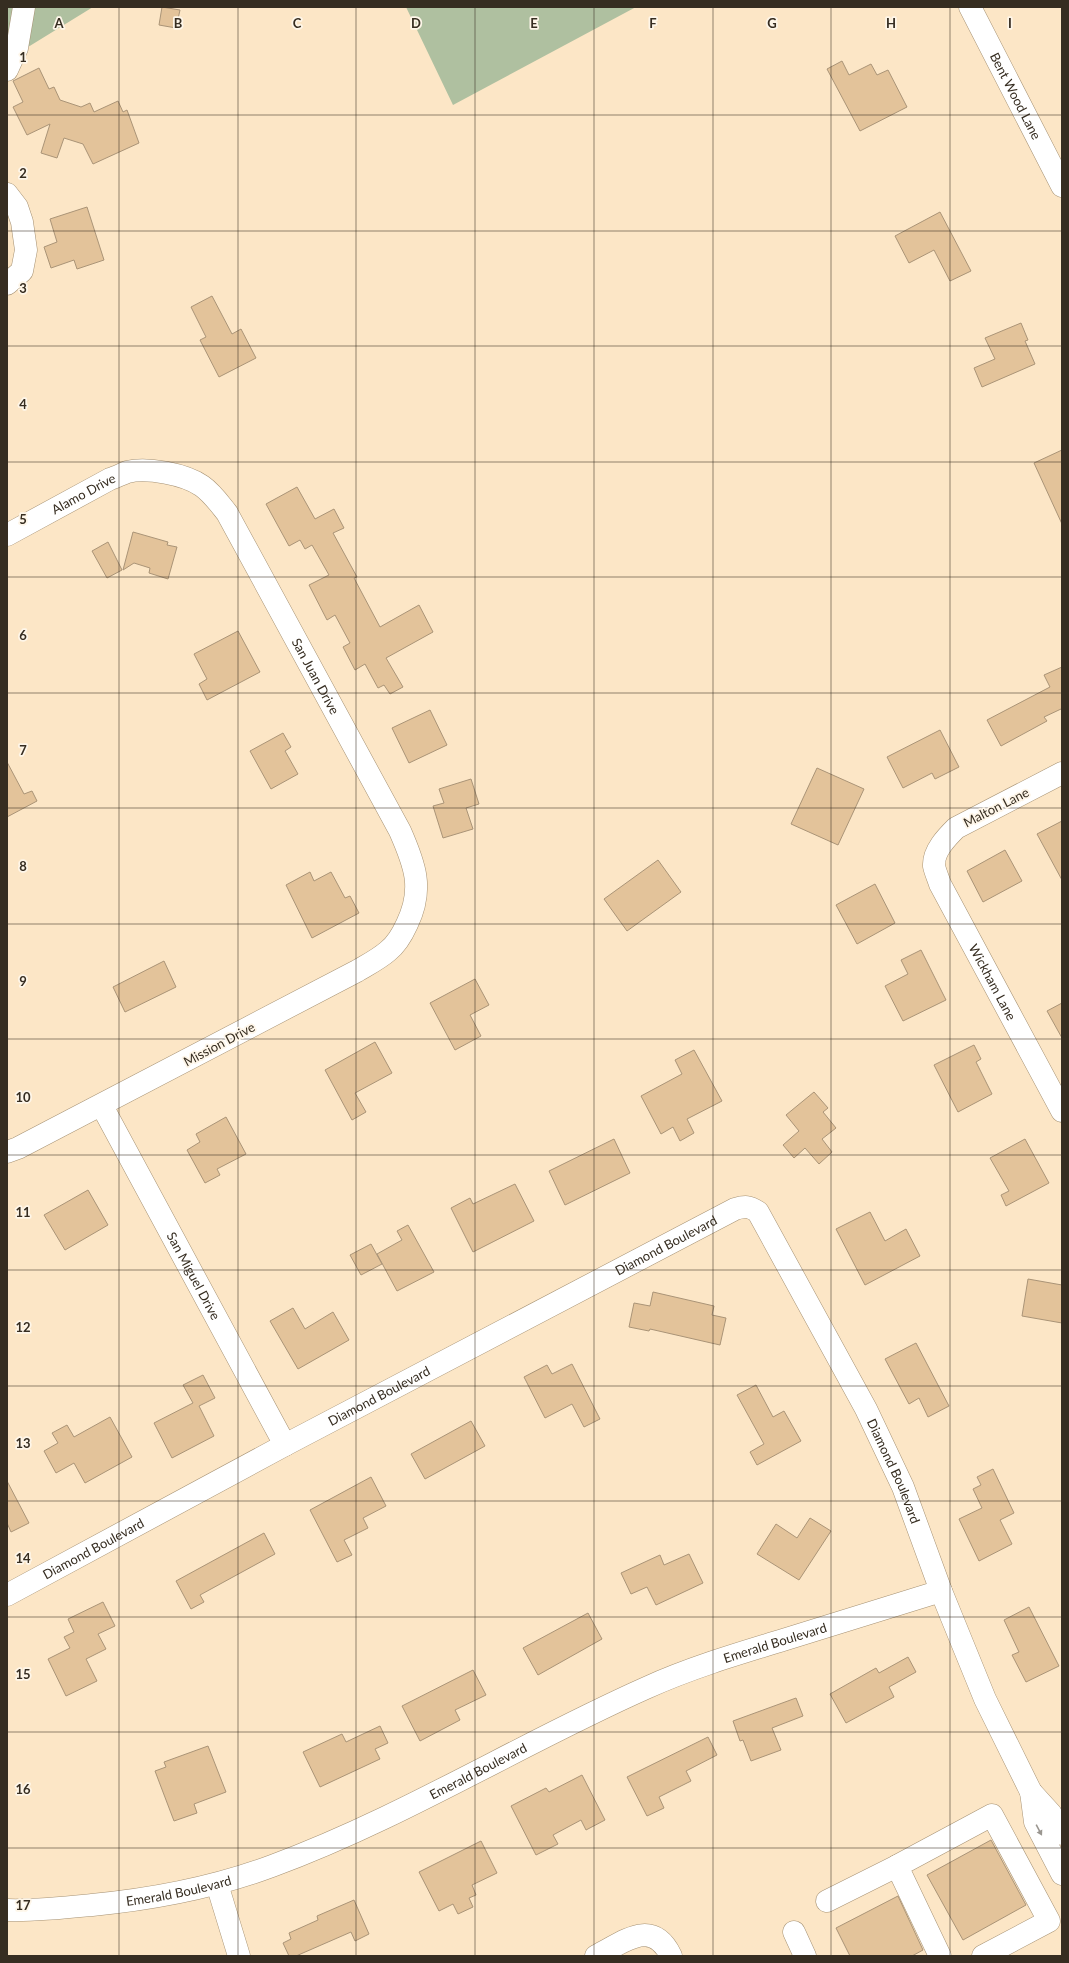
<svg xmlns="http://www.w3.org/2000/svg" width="1069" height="1963" font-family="Lato,sans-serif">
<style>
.green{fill:#afc0a0}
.building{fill:#e3c39a;stroke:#aa9477}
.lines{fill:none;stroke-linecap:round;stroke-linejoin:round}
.minor-casing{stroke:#a69274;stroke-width:23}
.minor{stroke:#fff;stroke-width:22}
.oneway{fill:#9a9690}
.grid{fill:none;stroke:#362d21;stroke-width:1;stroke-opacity:0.55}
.labels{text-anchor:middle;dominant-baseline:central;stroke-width:3.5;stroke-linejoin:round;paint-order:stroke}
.street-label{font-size:13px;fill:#362d21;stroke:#fef6e9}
.grid-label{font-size:13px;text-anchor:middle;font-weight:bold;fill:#362d21;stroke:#fef6e9;stroke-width:3.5;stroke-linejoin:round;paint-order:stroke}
</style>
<rect width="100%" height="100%" fill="#fce6c6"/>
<path class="green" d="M7 7H93L7 60Z
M406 7H636L453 105Z"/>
<path class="building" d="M162 7 180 10 176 28 159 25Z
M842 61 849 75 871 64 877 75 888 70 907 107 860 131 827 69Z
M39 68 49 89 54 87 60 100 81 107 90 103 94 112 118 101 123 112 127 110 139 143 93 164 83 144 64 138 57 158 41 153 50 124 27 135 13 107 23 102 13 81Z
M87 207 104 260 77 269 74 260 51 268 44 247 57 242 50 219Z
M940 212 971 271 950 281 934 250 909 263 895 236Z
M212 296 232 334 241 329 256 358 219 377 200 340 206 337 191 307Z
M1021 323 1028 340 1025 341 1035 364 982 387 974 368 995 359 985 338Z
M1062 450V524L1034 463Z
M297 487 315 519 334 509 344 528 333 533 357 577 354 578 380 627 419 605 433 632 386 658 403 687 390 694 384 685 378 688 365 664 355 670 343 647 350 643 335 615 327 620 309 585 329 575 312 545 305 549 300 540 289 546 266 504Z
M133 532 168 542 167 545 177 547 168 579 149 573 150 568 134 563 123 570Z
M108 542 122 570 107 578 92 551Z
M238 631 260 672 207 700 199 684 207 679 194 654Z
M1062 667V711L1061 709 1044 717 1047 721 1001 746 987 720 1050 687 1044 675Z
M430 710 447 745 409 763 392 728Z
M940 730 959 767 935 779 932 773 903 788 887 757Z
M283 733 291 747 285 751 298 774 271 789 250 751Z
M7 762 24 794 32 791 37 801 7 817Z
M817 768 864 789 838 845 791 824Z
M471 779 479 804 466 808 473 829 443 838 433 806 444 803 439 789Z
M1062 821V880L1037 834Z
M1005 850 1022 881 983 902 967 871Z
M658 860 681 892 627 931 604 899Z
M310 872 314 881 331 872 345 898 350 896 359 913 312 938 286 885Z
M875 884 895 923 857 944 836 905Z
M921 950 946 1000 903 1021 885 986 908 974 901 960Z
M164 961 176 987 125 1012 113 987Z
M475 979 489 1005 470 1015 481 1036 455 1050 430 1003Z
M1062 1003V1038L1047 1011Z
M375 1042 392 1073 355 1093 366 1112 352 1120 325 1070Z
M974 1045 981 1059 976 1062 992 1094 958 1112 934 1065Z
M694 1050 722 1101 687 1119 694 1133 680 1141 673 1127 661 1134 641 1096 682 1074 675 1060Z
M814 1092 828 1108 823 1112 836 1128 822 1139 832 1152 819 1164 805 1148 794 1158 783 1145 799 1131 786 1115Z
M226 1117 246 1154 217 1169 220 1175 205 1183 187 1150 200 1142 196 1134Z
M614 1139 630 1173 565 1205 549 1171Z
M1025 1139 1049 1183 1006 1206 1001 1195 1009 1191 990 1158Z
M515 1184 534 1221 473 1252 451 1208 470 1198 473 1204Z
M88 1190 108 1225 65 1250 44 1215Z
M870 1212 885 1241 906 1229 920 1256 865 1285 836 1229Z
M408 1225 434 1272 397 1291 377 1254 402 1240 397 1231Z
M371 1244 382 1264 361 1275 350 1255Z
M1028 1279 1062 1285V1323L1022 1316Z
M653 1292 714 1306 712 1315 726 1318 720 1345 650 1329 649 1331 629 1327 634 1303 650 1306Z
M293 1308 305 1329 333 1312 349 1340 298 1369 270 1321Z
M916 1343 949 1406 928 1417 919 1398 909 1404 885 1359Z
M572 1364 600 1419 584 1427 572 1404 545 1418 524 1377 547 1365 552 1374Z
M203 1375 215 1398 199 1406 214 1436 172 1458 154 1423 193 1403 183 1385Z
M756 1385 773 1417 784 1411 801 1441 757 1465 750 1452 764 1444 737 1395Z
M110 1417 132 1457 85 1483 74 1463 56 1473 44 1451 58 1443 52 1433 67 1425 74 1437Z
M471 1421 485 1446 425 1479 411 1454Z
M993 1469 1014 1513 1000 1520 1012 1544 979 1561 959 1519 982 1508 973 1489 981 1485 977 1477Z
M371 1477 386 1506 363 1518 368 1528 344 1540 352 1555 337 1562 310 1510Z
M7 1481 29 1523 11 1532 7 1523Z
M810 1518 831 1531 799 1580 757 1554 776 1524 797 1538Z
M264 1533 275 1554 200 1595 204 1602 191 1609 176 1581Z
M689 1554 703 1583 656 1605 647 1587 631 1594 621 1573 660 1555 664 1565Z
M103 1602 115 1626 98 1634 106 1649 86 1659 97 1681 66 1696 48 1659 70 1648 64 1637 74 1632 68 1619Z
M1029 1607 1059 1666 1026 1682 1012 1655 1019 1652 1004 1620Z
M588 1613 602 1639 538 1675 523 1648Z
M908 1657 916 1672 889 1687 894 1697 846 1723 830 1694 876 1668 879 1673Z
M473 1670 486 1695 455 1710 460 1720 420 1741 402 1706Z
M796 1698 803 1716 772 1728 781 1750 751 1761 743 1740 740 1741 733 1721Z
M380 1726 388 1743 375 1749 380 1759 320 1787 303 1752 342 1734 346 1742Z
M708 1737 717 1755 686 1771 691 1781 659 1797 664 1808 647 1816 627 1777Z
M208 1746 226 1792 194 1804 197 1813 174 1821 155 1771 166 1767 164 1762Z
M582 1775 605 1820 586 1830 581 1820 553 1835 558 1844 536 1855 511 1806 546 1788 549 1792Z
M991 1840 1026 1905 963 1940 927 1875Z
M481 1841 497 1873 472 1885 476 1895 469 1898 473 1907 458 1914 453 1904 439 1911 419 1872Z
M898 1896 923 1950 912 1956H850L836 1928Z
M354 1900 369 1934 355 1941 351 1932 296 1956H289L283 1943 291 1939 289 1933 318 1920 317 1916Z"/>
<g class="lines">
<g class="minor-casing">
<g id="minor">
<path id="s1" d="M970 7 1062 186"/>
<path d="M7 70 17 48 24 7"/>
<path d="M7 194 17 207 22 222 26 250 22 271 7 284"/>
<path id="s2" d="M7 535 110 479C116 477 122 474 127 472 147 467 185 474 202 486 212 493 219 503 227 513L400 831C415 865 424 889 407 924 402 935 397 944 388 951 379 959 367 965 357 971L18 1148 7 1152"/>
<path id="s3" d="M1062 773 956 828C947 837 933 851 934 866 935 871 938 878 940 884L1062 1111"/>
<path id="s4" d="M102 1106 285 1445"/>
<path id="s5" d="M7 1595 285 1445 735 1209C745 1206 749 1206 758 1212L866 1409 903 1487 941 1591 985 1699 1031 1792 1051 1814 1062 1834"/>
<path d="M1031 1792 1035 1822 1062 1874"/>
<path d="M217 1884 239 1956"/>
<path d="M827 1901 897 1866"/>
<path id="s6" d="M7 1910C36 1911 63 1908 92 1905 154 1899 213 1888 272 1866 402 1818 520 1744 646 1688 690 1668 737 1654 783 1640 836 1624 888 1607 941 1591"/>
<path d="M794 1932 805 1956"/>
<path d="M596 1956C624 1942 652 1917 671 1956"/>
<path d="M940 1956 897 1866 992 1815 1049 1921 983 1956"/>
</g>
</g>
<use href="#minor" class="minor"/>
</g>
<defs><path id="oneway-solid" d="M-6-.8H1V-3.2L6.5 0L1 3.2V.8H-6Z"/></defs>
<use class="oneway" href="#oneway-solid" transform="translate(1039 1830) rotate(62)"/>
<path class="grid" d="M119 7V1956M238 7V1956M356 7V1956M475 7V1956M594 7V1956M713 7V1956M831 7V1956M950 7V1956M7 115H1062M7 231H1062M7 346H1062M7 462H1062M7 577H1062M7 693H1062M7 808H1062M7 924H1062M7 1039H1062M7 1155H1062M7 1270H1062M7 1386H1062M7 1501H1062M7 1617H1062M7 1732H1062M7 1848H1062"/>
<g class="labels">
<g class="street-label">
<text stroke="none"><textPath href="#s1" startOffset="100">Bent Wood Lane</textPath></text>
<text stroke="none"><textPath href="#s2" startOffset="87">Alamo Drive</textPath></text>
<text stroke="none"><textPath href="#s2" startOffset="436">San Juan Drive</textPath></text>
<text transform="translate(996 807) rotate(-27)">Malton Lane</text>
<text stroke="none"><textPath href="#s3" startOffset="295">Wickham Lane</textPath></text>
<text transform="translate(219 1044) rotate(-28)">Mission Drive</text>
<text stroke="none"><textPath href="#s5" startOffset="746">Diamond Boulevard</textPath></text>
<text stroke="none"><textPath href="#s4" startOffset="193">San Miguel Drive</textPath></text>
<text stroke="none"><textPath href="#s5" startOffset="422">Diamond Boulevard</textPath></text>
<text stroke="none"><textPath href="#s5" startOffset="1141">Diamond Boulevard</textPath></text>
<text stroke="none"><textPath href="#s5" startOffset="98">Diamond Boulevard</textPath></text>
<text stroke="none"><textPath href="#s6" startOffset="821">Emerald Boulevard</textPath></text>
<text stroke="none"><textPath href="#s6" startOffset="497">Emerald Boulevard</textPath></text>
<text stroke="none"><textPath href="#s6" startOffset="173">Emerald Boulevard</textPath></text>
</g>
</g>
<g class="grid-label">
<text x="59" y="28">A</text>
<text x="178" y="28">B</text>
<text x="297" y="28">C</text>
<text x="416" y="28">D</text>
<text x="534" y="28">E</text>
<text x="653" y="28">F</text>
<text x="772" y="28">G</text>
<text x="891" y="28">H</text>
<text x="1010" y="28">I</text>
<text x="23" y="62">1</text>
<text x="23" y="178">2</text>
<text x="23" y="293">3</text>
<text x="23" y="409">4</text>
<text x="23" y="524">5</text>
<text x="23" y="640">6</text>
<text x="23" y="755">7</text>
<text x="23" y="871">8</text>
<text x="23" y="986">9</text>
<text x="23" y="1102">10</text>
<text x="23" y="1217">11</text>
<text x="23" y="1332">12</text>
<text x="23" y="1448">13</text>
<text x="23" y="1563">14</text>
<text x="23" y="1679">15</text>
<text x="23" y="1794">16</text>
<text x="23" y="1910">17</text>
</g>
<rect width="1069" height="1963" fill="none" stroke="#362d21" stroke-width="16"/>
</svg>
